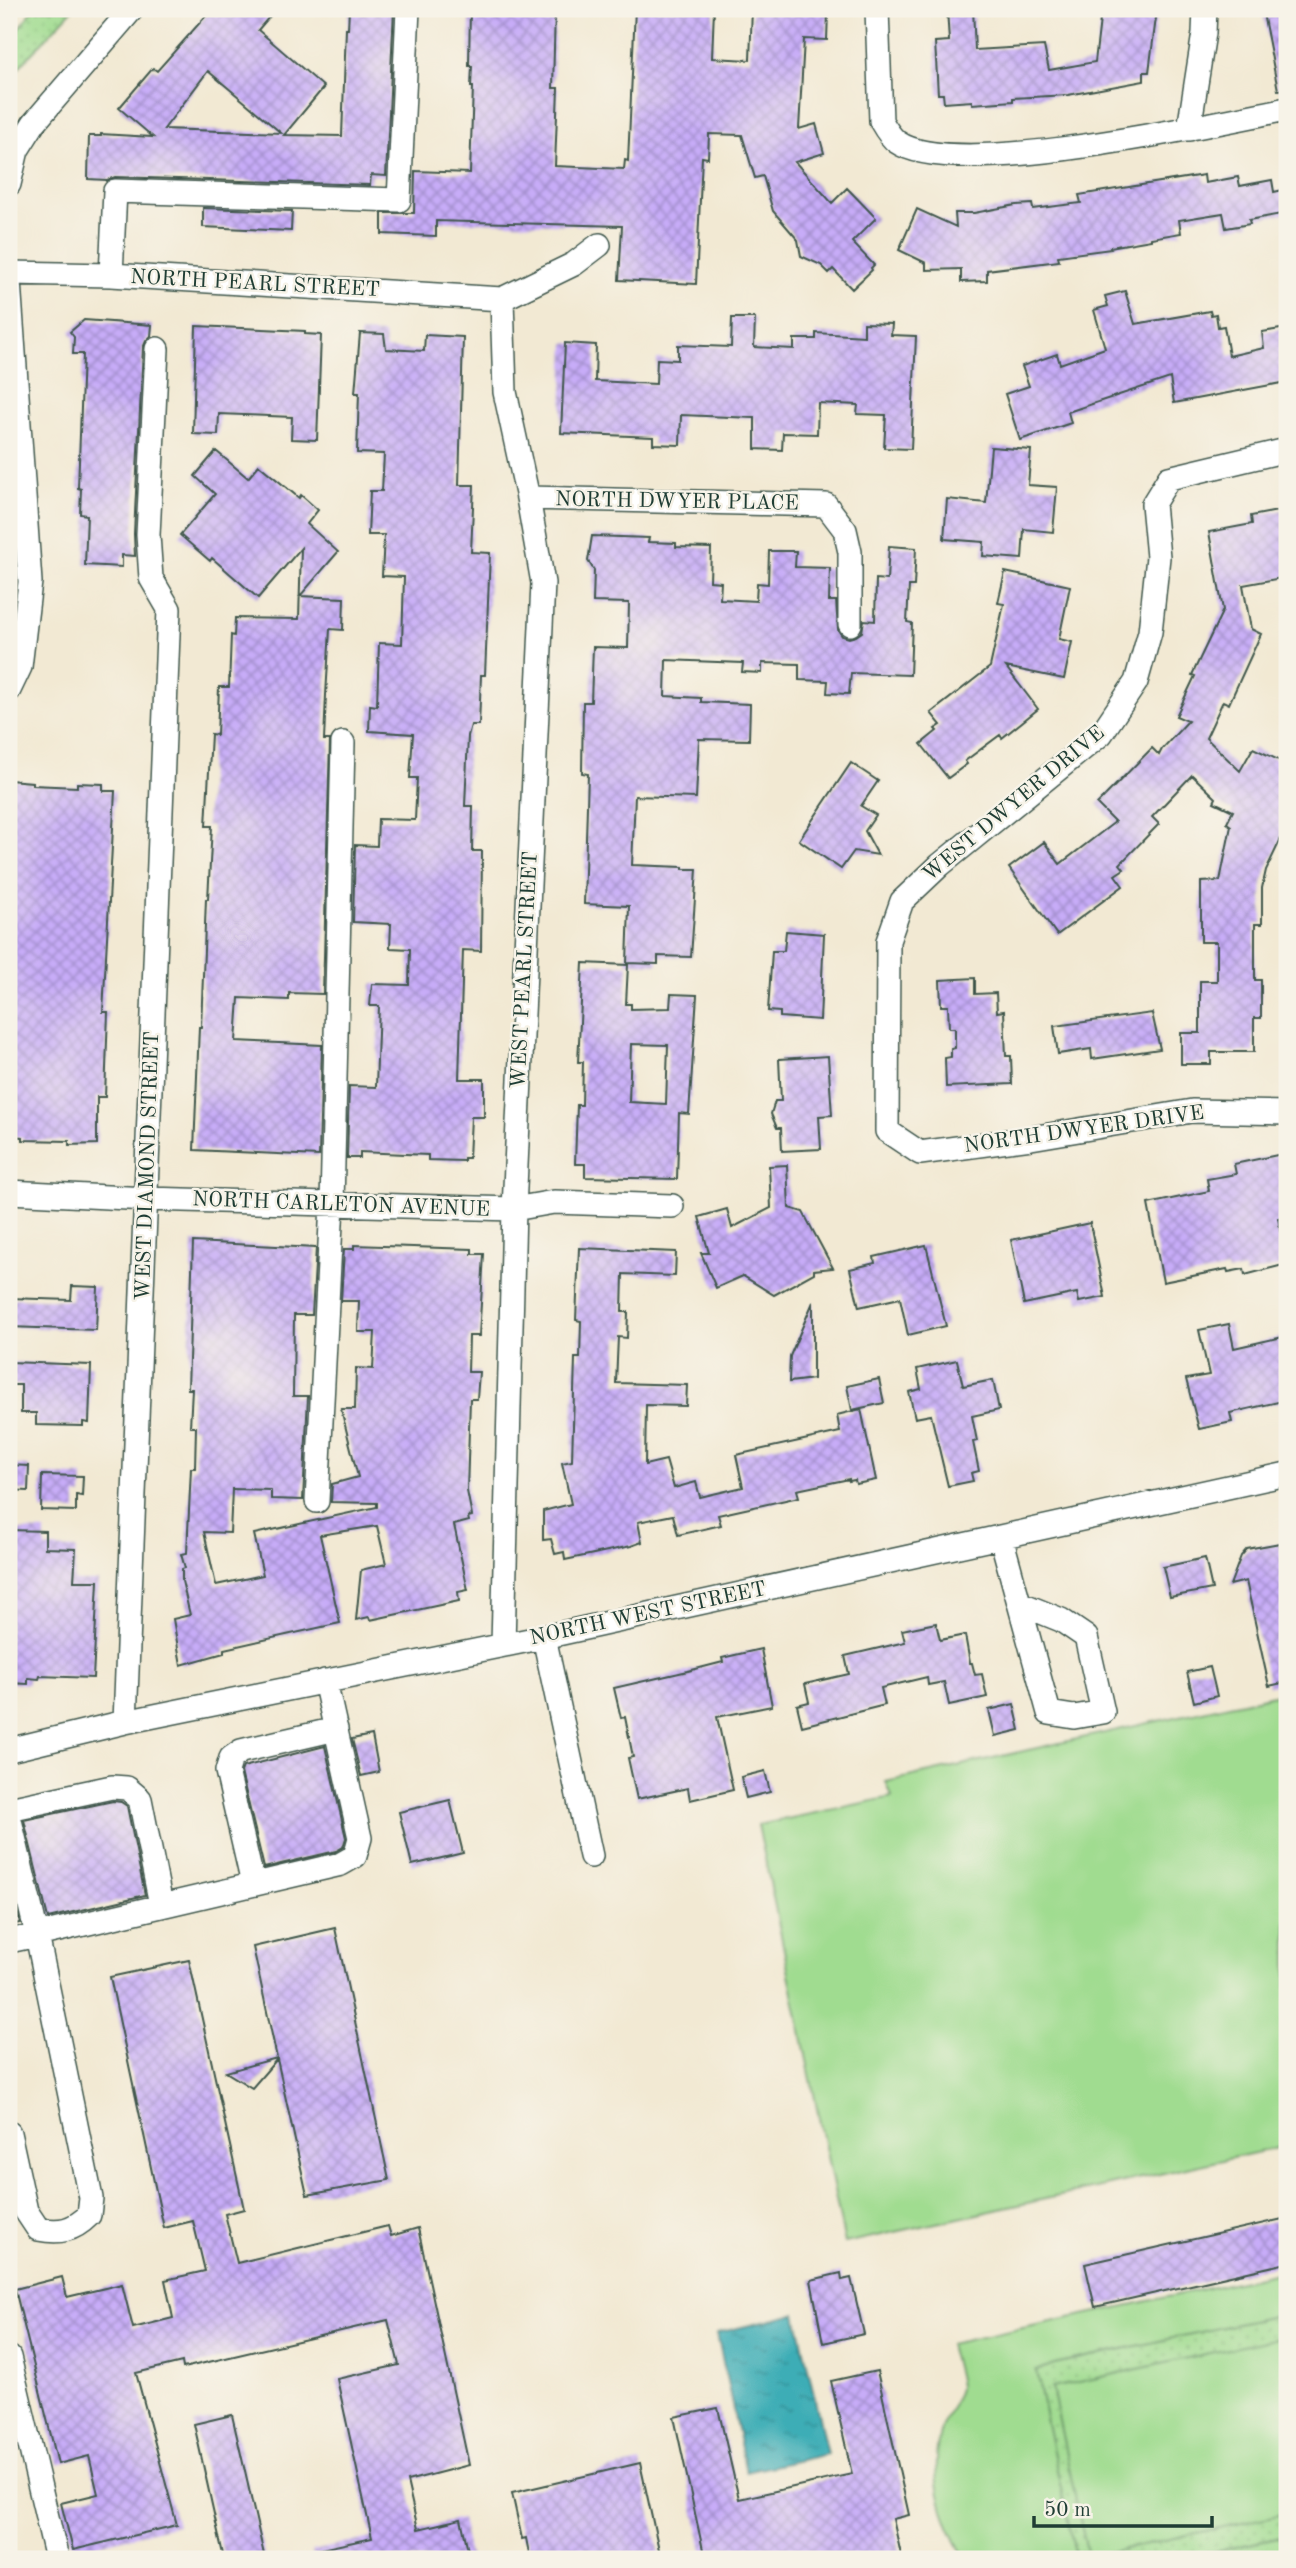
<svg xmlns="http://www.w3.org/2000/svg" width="1296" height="2568" font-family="'Old Standard TT',serif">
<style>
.grass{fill:url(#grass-dots);stroke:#608c62;stroke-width:2}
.park{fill:#a0dc90;stroke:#608c62;stroke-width:2}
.water{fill:url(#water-ripples);stroke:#2e7575;stroke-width:2}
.building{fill:url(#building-cross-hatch);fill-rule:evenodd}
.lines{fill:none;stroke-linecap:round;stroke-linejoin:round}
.minor-casing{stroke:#3f574c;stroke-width:26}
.minor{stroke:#fff;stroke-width:23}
.labels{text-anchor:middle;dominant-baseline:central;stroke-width:5;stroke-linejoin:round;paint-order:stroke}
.street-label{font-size:21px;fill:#1f3d34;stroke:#f7f3e8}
</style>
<defs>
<pattern id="grass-dots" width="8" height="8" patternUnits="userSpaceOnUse" patternTransform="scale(1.75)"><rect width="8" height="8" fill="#a0dc90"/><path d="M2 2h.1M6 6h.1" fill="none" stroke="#89be7d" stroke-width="1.8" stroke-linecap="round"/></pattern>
<pattern id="water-ripples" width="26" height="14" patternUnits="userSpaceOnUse" patternTransform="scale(1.75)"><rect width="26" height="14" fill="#3cadb6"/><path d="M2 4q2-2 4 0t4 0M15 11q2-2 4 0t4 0" fill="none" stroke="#328e95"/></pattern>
<pattern id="building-cross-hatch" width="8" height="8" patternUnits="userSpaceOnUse" patternTransform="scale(1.75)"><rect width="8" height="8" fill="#c7acf8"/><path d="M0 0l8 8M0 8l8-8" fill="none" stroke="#a18dca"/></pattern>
</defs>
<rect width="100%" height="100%" fill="#f7f3e8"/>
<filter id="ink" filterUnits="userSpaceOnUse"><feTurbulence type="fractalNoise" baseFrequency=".0143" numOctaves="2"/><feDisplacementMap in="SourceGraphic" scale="14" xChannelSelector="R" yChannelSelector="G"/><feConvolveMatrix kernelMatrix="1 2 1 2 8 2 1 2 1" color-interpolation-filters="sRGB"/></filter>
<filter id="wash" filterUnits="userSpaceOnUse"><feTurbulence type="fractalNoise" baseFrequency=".00686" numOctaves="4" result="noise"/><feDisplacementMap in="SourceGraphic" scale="28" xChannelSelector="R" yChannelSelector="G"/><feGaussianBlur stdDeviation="1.57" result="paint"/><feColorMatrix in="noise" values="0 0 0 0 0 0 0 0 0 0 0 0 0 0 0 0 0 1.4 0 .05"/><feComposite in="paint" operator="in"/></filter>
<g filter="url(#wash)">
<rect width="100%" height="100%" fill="#f2e9d3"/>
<path class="grass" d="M34 9H73L9 78V41Z
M1287 2313V2536L1179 2559H1076L1035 2371 1054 2364Z"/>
<path class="park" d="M1287 1692V2146L845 2243 758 1825 892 1797 886 1782Z
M1287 2271V2313L1054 2364 1036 2371 1076 2559H966C941 2519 927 2472 942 2426 946 2416 959 2395 959 2387 958 2373 952 2358 949 2344Z
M1287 2336V2513L1088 2557 1052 2388Z
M1287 2536V2559H1179Z"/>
<path class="water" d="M796 2314 827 2454 746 2472 717 2333Z"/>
<g id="blocks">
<path class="building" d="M212 9H276L258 30 324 87 284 135 342 136 346 29H348L349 9H394L386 176 371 175 370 185 115 177 107 180 88 179 89 136H101V134L153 137 119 108 153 68 157 71ZM208 71 246 103 281 133 164 129Z
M470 9H555L553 88H558L555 166 624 169 625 160 628 161 635 9H714L712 58 750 60 752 9H807V11L828 12 827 40 804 39 799 129 816 124 824 153 795 162 832 203 847 188 876 218 852 242 874 265 871 268 872 270 852 289 833 269 829 273 821 265 801 256 798 240 773 211 763 176 755 178 742 135 709 134 708 158 702 157 696 284 619 280 622 226 436 221V236L382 234V213H414L415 171 470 173 473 87H471L472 66H469Z
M947 9H973L975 50 1044 46 1049 70 1095 62 1101 11 1118 14 1123 13 1124 9 1157 10 1149 72H1144V81L1068 95 1013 98V101L972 104V101L944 103 943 94H938L935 42 949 41Z
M1287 9V89L1278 90 1263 13Z
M1204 175 1205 183 1238 177 1240 186 1272 180 1274 192 1287 189V213L1249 220 1250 224 1226 228 1223 213 1179 220 1181 233 1151 238V240L1110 247 1111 249 1058 256 1059 261 987 270V281L961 282V269L926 270V263L899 250 917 209 956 227 955 213H974L1016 205 1032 204 1033 209 1081 203 1079 195Z
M203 208 292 211 291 231 203 227Z
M1125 291 1135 324 1210 311 1211 315 1216 314 1218 327 1224 326 1229 356 1264 348 1262 332 1287 328V382L1174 403 1170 378 1068 412 1071 423 1020 440 1005 394 1029 386 1022 366 1057 354 1060 364 1105 348 1094 310 1108 306 1105 296Z
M732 318H755L754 347 794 349V339H816V333L864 336V323L892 324 891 335 916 336 911 449 884 448 886 415 857 414 858 405 818 403 817 434 783 433 782 450 755 449V418L681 415 680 445 653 444V437L561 433 565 343 596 345 595 381 656 384 657 359 678 360V345L731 347Z
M84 320 152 325 151 336 146 341 143 348 134 534 135 556 122 555V567L85 565 87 515 80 514 81 489 78 488 83 354H73L74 337 70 332Z
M196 326 305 331V334L321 335 317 440 291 439 292 417 269 416 219 414 218 435 193 434Z
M360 333 384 334 386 349 424 351 425 335 463 337 459 485H474L471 552 490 553 485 675H481L479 725H471L468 736 465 806H473L472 851H482L481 951 463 950 459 1079H484V1117H471L469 1158H464V1161L428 1160V1155L360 1152V1158H347L349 1086 376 1087 379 1006H370L372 984 409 985 410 949 390 948 391 924 353 922 355 845 377 846 378 819 415 820 417 778H410L413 734 369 731 370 705 377 706 379 643 402 644 404 577 382 576 384 535H368L370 491H382L384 454 357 453 359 393H355Z
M991 447 1031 450 1028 485 1057 487 1053 532 1024 529 1022 559 983 556 984 542 944 539 947 499 986 503Z
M216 451 248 478 259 465 299 498 301 495 318 510 307 524 338 552 300 596 344 598 343 630 330 629 326 695 324 740H330L323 994 289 993V1000L239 998 236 1041 322 1045 319 1156 194 1150 199 1027H201L206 899H208L212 826H206L211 734 217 735 219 687H229L231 635 234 636 235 618 299 619 301 548 258 598 212 558 210 561 180 535 215 494 195 476Z
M1283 510 1287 531V577L1243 585 1251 629 1261 634 1229 704 1223 701 1206 738 1240 771 1253 748 1287 764V826L1266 870 1262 888V924H1255V980H1261V1018H1254V1052H1211V1064H1181V1033H1200V981H1217V942H1201V882L1220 881 1231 826 1227 823 1233 811 1214 802 1216 798 1192 775 1152 817 1159 824 1120 864 1124 869 1115 875 1123 886 1057 935 1009 868 1044 842 1060 864 1115 822 1097 804 1152 748 1159 755 1162 749 1188 721 1176 716 1195 676 1192 675 1223 610 1209 532 1252 524 1251 516Z
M592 536 649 538 648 542 676 543V547L711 548 710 581 721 582 720 599 756 601 757 583 768 584 769 551H796L795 567 830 568 829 601H836L838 630 842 636 849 638 856 636 862 632 864 620 875 621 876 579 887 580 889 546 916 548 914 586H909L907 622 912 623 910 675 851 673 849 694 827 693 828 681 799 680V664L762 663V673L742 672 743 663 666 660 665 696 701 698V702L750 704 749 740 699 739 696 798 635 796 632 865 683 867V869H697L691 957 658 956V964L627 963 629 906 584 904 588 774 582 773 583 702H591L593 647 628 648 629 603 593 602 594 570 588 561Z
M1005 572 1070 586 1059 639 1072 642 1064 679 1006 667 1038 709 1002 738 1000 735 965 761 967 764 948 778 921 744 937 731 935 729 941 725 931 713 990 667 1004 604 998 603Z
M851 763 878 781 861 806 876 815 865 831 878 855 854 851 841 869 799 840Z
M9 780 32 782V785L77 787V783L103 784V791H115L103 1012H108L105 1097H97V1144L69 1145V1141L23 1140V1137L9 1136Z
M786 931 824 934 820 1020 780 1017V1012L768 1011 772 951H784Z
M583 963 628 965 626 1004H631V1009L670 1008 671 994 697 995 689 1114 679 1113 677 1179 585 1177V1164H575L577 1105H582L583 1062H578ZM631 1044 668 1045 666 1104 629 1102Z
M975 978V994L996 993 997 1012 1004 1011 1006 1056H1011L1012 1084 946 1087 945 1058 951 1057V1049L955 1048V1028H949L948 1006H941L940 980Z
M1152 1013 1160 1049 1092 1059 1091 1049 1058 1054 1054 1026Z
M828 1056 832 1115 819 1116 821 1149 782 1151 781 1128H777L771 1114 775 1101H781L779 1059Z
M1287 1153V1216L1278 1218 1287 1264 1245 1275 1244 1269 1228 1272 1227 1269 1163 1282 1148 1204 1209 1191 1207 1179 1236 1174 1234 1164Z
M787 1165 789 1208 803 1212 833 1268 814 1270V1273L774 1295 743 1276 716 1288 701 1253H709L699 1217 727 1209 732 1228 771 1208 769 1166Z
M1090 1223 1105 1297 1079 1302 1077 1293 1024 1304 1011 1240Z
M193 1242 316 1248 312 1315H294L293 1396H308L303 1500 271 1499V1490L232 1489 230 1533 204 1532 216 1585 263 1575 254 1534 377 1507V1503L331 1502 332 1484 358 1477 341 1409H355L356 1368 373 1369 375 1332H358L359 1301H341L344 1249H354V1245L472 1249V1254H484L479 1336H469L468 1372H479L477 1399H470L467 1491 472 1516 468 1517 469 1521 454 1525 468 1590 458 1592 459 1601 370 1620 369 1617 356 1620 361 1570 386 1564 377 1526 320 1535 340 1623 224 1649V1653L181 1665 173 1619 190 1615 182 1581V1569L185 1568 181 1554 187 1553 191 1468H195L196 1427H190L192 1389H188Z
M926 1245 946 1326 908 1335 900 1298 859 1307 850 1269 875 1263 874 1257Z
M579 1248 676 1252 675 1276 623 1274 622 1312H628L627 1338 618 1337 616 1383 687 1385 686 1406 646 1405 645 1465 666 1460 674 1488 696 1482 700 1497 743 1487 736 1455 840 1432 837 1415 861 1409 876 1480 856 1484 855 1480 849 1481V1479L797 1490 799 1497 718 1515 721 1525 678 1535 673 1515 638 1522 642 1542 631 1546 565 1560 564 1552 555 1554 551 1539 543 1540V1511L571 1504 562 1463 572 1461 575 1358H580L581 1321 576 1320Z
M72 1286 98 1287 96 1330 9 1327V1298L71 1300Z
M813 1302V1379L789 1382 790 1356Z
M1229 1324 1234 1348 1287 1336V1400L1230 1413 1232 1422 1199 1429 1186 1379 1209 1375 1199 1330Z
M957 1360 963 1386 993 1380 999 1410 972 1416 977 1441 973 1442 979 1471 971 1473 973 1481 948 1486 931 1415 915 1418 909 1392 921 1389 917 1369Z
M9 1362 91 1365 89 1423 83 1422V1426L36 1425V1413H21V1385H9Z
M879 1379 884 1403 852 1410 847 1386Z
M9 1465 29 1466 28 1491 9 1490Z
M42 1475 83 1476 82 1496 76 1495V1511L41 1510Z
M9 1530 45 1531V1548L76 1549 74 1581H98L93 1678 40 1676 39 1679 28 1678V1684L9 1683Z
M1280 1543 1284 1566 1287 1565V1682L1269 1686 1246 1581 1230 1585 1241 1556 1247 1549Z
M1205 1558 1212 1589 1170 1597 1163 1567Z
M936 1623 940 1640 965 1635 970 1663H972L975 1675 982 1674 987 1697 949 1705 944 1682 928 1685 927 1677 881 1688 885 1705 802 1726 797 1705 809 1702 805 1684 849 1674 845 1656 905 1642 902 1630Z
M761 1649 772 1706 717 1717 733 1790 690 1800 688 1788 637 1799 628 1758 633 1757 625 1717 621 1718 614 1688 688 1671 723 1662 722 1658Z
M1210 1667 1217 1696 1194 1702 1187 1672Z
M1014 1704 1020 1730 995 1736 989 1710Z
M372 1735 379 1772 361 1776 352 1739Z
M325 1746 346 1838 343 1847 336 1851 264 1868 241 1772 243 1767Z
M765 1771 770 1792 746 1798 741 1777Z
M450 1800 463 1853 412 1865 399 1812Z
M113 1801 121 1802 127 1806 145 1895 48 1918 24 1820Z
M9 1876 20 1923 9 1925Z
M335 1928 389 2180 307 2195 277 2059 252 2088 226 2072 277 2058 253 1947Z
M189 1960 244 2209 225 2214 237 2263 388 2226 391 2236 418 2228 469 2465 407 2481 418 2529 461 2519 470 2559H313L312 2551 372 2538 337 2379 399 2365 388 2320 183 2368 182 2362 136 2373 177 2525 73 2550 61 2503 98 2494 89 2456 58 2464 15 2289 62 2277 67 2297 122 2284 133 2328 173 2318 165 2280 205 2271 193 2221 164 2228 110 1977Z
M1287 2218V2263L1095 2307 1085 2264Z
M841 2273 842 2280 851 2278 864 2334 823 2343 811 2280Z
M877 2371 909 2515 893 2519 902 2559H705L674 2417 718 2408 739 2499 852 2474 831 2381Z
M232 2415 265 2559H224L194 2424Z
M640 2463 661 2559H530L526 2538 522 2539 512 2493Z"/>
</g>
</g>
<g filter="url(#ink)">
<use href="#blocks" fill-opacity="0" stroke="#3f574c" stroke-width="2"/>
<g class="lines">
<g class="minor-casing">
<path id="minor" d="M877 9 881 121C885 128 890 137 897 142 954 182 1215 123 1287 109
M1189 129 1204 33 1205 9
M9 184 17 150 34 123 132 9
M9 273 111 275 502 299 574 264 599 245
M111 275 115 191 399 200 408 9
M9 281 30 582 20 667 9 690
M502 299 505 392 528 498 543 583 514 1209 503 1645
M1287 450 1169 478 1153 504 1158 557 1150 632 1136 682 1101 734 940 865 902 901 888 941 887 1131 920 1153 1031 1138 1192 1111 1287 1113
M528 498 826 505 845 530 850 552V624
M9 1192 147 1199 514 1209 554 1202 672 1206
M317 1501 332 1204 343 743
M1001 1537 1049 1713 1074 1717 1103 1712 1086 1637 1061 1620 1019 1603
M544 1637 591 1856
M125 1722 169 609 151 578 148 535 157 349
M9 1750 125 1722 544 1637 1287 1474
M9 1809 112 1787 127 1788 140 1799 161 1905
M9 1816 37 1935 9 1941
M253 1884 227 1771 231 1758 241 1751 336 1729
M9 2133 26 2211 38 2229C60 2233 73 2231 89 2215L91 2198 37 1935 341 1864 355 1856 360 1838 325 1681
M9 2357 57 2559"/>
</g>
<use href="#minor" class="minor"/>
</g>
</g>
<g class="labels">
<g class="street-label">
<text transform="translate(255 284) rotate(3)">NORTH PEARL STREET</text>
<text transform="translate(677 502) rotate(1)">NORTH DWYER PLACE</text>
<text transform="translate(1014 804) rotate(-40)">WEST DWYER DRIVE</text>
<text transform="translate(525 970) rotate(-87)">WEST PEARL STREET</text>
<text transform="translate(1084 1130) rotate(-8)">NORTH DWYER DRIVE</text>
<text transform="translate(148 1166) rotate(-88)">WEST DIAMOND STREET</text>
<text transform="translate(341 1205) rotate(2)">NORTH CARLETON AVENUE</text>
<text transform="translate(648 1614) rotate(-12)">NORTH WEST STREET</text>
</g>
</g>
<rect width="1296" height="2568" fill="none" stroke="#f7f3e8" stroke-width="35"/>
<path d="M1034 2516v10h178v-10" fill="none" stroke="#1f3d34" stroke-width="3.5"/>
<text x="1044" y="2516" font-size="21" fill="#1f3d34" stroke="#f7f3e8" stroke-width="5" paint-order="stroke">50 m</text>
</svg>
